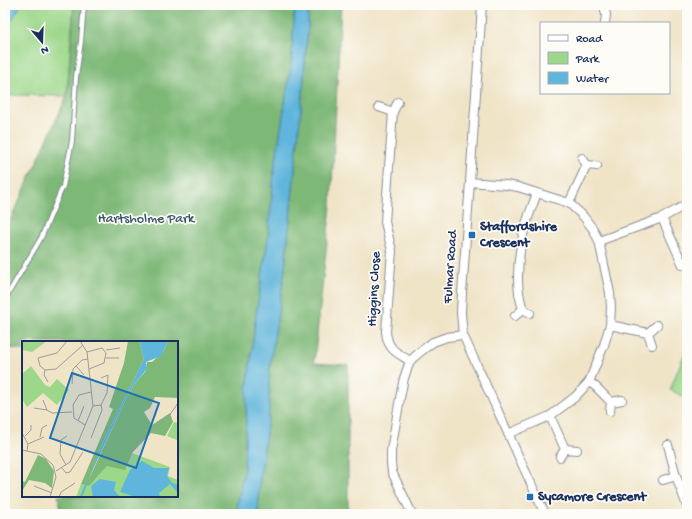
<svg xmlns="http://www.w3.org/2000/svg" width="692" height="519" font-family="'Gochi Hand',sans-serif">
<style>
.green{fill:#9cd78a;stroke:#5c8374}
.forest{fill:#7db876;stroke:#4c746a}
.water{fill:#5fb5db;stroke:#3d729c}
.lines{fill:none;stroke-linecap:round;stroke-linejoin:round}
.service-casing{stroke:#868a92;stroke-width:6}
.minor-casing{stroke:#868a92;stroke-width:10}
.service{stroke:#fff;stroke-width:4}
.minor{stroke:#fff;stroke-width:8}
.poi-dot{fill:#1f6fb2;stroke:#fdfcf7;stroke-width:1.5}
.labels{text-anchor:middle;dominant-baseline:central;stroke-width:3.5;stroke-linejoin:round;paint-order:stroke}
.park-label{font-size:14px;fill:#3b5969;stroke:#fdfcf7}
.poi-label{font-size:14px;font-weight:bold;fill:#1b2f5e;stroke:#fdfcf7;text-anchor:start}
.street-label{font-size:14px;fill:#1b2f5e;stroke:#fdfcf7}
.inset-river{fill:none;stroke:#5fb5db;stroke-width:2}
.inset-road{fill:none;stroke:#9b9c9d;stroke-width:1}
.view{fill:#1f6fb2;fill-opacity:0.15;stroke:#1f6fb2;stroke-width:2}
.inset-edge{fill:none;stroke:#1b2f5e;stroke-width:2}
</style>
<rect width="100%" height="100%" fill="#fdfcf7"/>
<filter id="ink" filterUnits="userSpaceOnUse"><feTurbulence type="fractalNoise" baseFrequency=".025" numOctaves="2"/><feDisplacementMap in="SourceGraphic" scale="8" xChannelSelector="R" yChannelSelector="G"/><feConvolveMatrix kernelMatrix="1 2 1 2 8 2 1 2 1" color-interpolation-filters="sRGB"/></filter>
<filter id="wash" filterUnits="userSpaceOnUse"><feTurbulence type="fractalNoise" baseFrequency=".012" numOctaves="4" result="noise"/><feDisplacementMap in="SourceGraphic" scale="16" xChannelSelector="R" yChannelSelector="G"/><feGaussianBlur stdDeviation="0.9" result="paint"/><feColorMatrix in="noise" values="0 0 0 0 0 0 0 0 0 0 0 0 0 0 0 0 0 1.4 0 .05"/><feComposite in="paint" operator="in"/></filter>
<g filter="url(#wash)">
<rect width="100%" height="100%" fill="#f0e4c7"/>
<path class="green" d="M5 5H74L67 96 5 95Z
M687 347V398L670 390Z"/>
<path class="forest" d="M74 5H295L291 66 274 172 268 239 256 315 247 390 244 469 236 514H62L58 496H177V342H23V352L21 350 5 347V232L67 96Z
M308 5H341L331 205 314 363 348 365V514H258L260 478 269 411V372L285 268 303 88 308 25Z"/>
<path class="water" d="M5 5H21L5 31Z
M295 5H308V25L303 88 285 268 269 372V411L260 478 258 514H236L244 469 247 390 256 315 268 239 274 172 291 66Z"/>
</g>
<g filter="url(#ink)">
<g class="lines">
<g class="service-casing">
<path id="service" d="M5 299 41 238 63 186 72 141 76 77 81 41 84 5"/>
</g>
<g class="minor-casing">
<path id="minor" d="M482 5 470 182 462 293 461 313 463 335 545 514
M604 5 606 15 605 23
M398 102 393 112 385 222 392 251 386 332C388 350 396 352 410 361
M379 107 393 112
M582 158 587 165 597 166
M470 182 506 185 518 187 569 203 583 216 593 229 599 241 610 293 611 307 610 325 604 345 589 382 575 397 550 416 508 434
M569 203 587 165
M662 218 683 265
M599 241 662 218 687 204
M530 313 523 309C515 287 518 258 523 235 526 221 532 207 537 193
M515 316 523 309
M610 325 648 333
M652 345 648 333 657 325
M589 382 595 386 611 402
M610 411 611 402 622 400
M550 416 565 449
M668 445 676 476 687 506
M560 457 565 449 577 450
M663 480 676 476
M412 514 392 472 391 463V451L400 398 404 378 410 361 420 352 433 342 447 337 463 335"/>
</g>
<use href="#service" class="service"/>
<use href="#minor" class="minor"/>
</g>
</g>
<g class="poi-dot">
<rect x="468" y="231" width="8" height="8" rx="2"/>
<rect x="526" y="493" width="8" height="8" rx="2"/>
</g>
<g class="labels">
<g class="park-label">
<text x="146" y="219">Hartsholme Park</text>
</g>
<g class="poi-label">
<text x="480" y="227">Staffordshire<tspan x="480" dy="16">Crescent</tspan></text>
<text x="538" y="497">Sycamore Crescent</text>
</g>
<g class="street-label">
<text transform="translate(451 267) rotate(-86)">Fulmar Road</text>
<text transform="translate(375 289) rotate(-87)">Higgins Close</text>
</g>
</g>
<g transform="translate(22 341)">
<rect width="156" height="156" fill="#f0e4c7"/>
<path d="M0 0H25L10 11 0 9ZM9 25 23 44 28 46 35 38 47 49 35 64 21 52 5 66 0 58V33ZM152 81 156 82 155 99 145 95ZM110 112 148 126 146 135 156 139V156H54L59 143 67 145 85 125Z" fill="#9cd78a"/>
<path d="M106 0H117L122 18 80 103 67 138 104 58 113 42 124 30 125 21H130L141 11 146 0H156V57L133 56 128 67 122 71 130 84 148 72 151 81 143 95 129 92 110 112 103 129 85 125 67 145 59 143 91 68 87 66 102 22ZM16 114 24 118 32 130 30 147 23 142 7 139 0 150V140L3 141Z" fill="#7db876"/>
<path d="M117 0H146L139 15 124 21 125 28 113 42 104 58 65 141 80 103 122 18ZM120 120 132 127H147L145 135 150 142 156 144V152L148 143 137 152 138 156H114L98 151 108 129ZM78 138 94 141 92 149 98 156H71L69 145Z" fill="#5fb5db"/>
<path class="inset-river" d="M59 156 65 141"/>
<path class="inset-road" d="M45 0 35 12 16 17 18 25 23 29 34 28 61 4M84 9 98 7M65 11 80 7 84 12 82 22 67 28M84 17H97M54 25 62 34M23 29 22 34 26 41M50 43 51 28 60 19 66 18M21 59 25 69 30 72 50 71M71 65 79 64 85 52 86 34 79 37M12 67 25 69M56 80 62 65M63 84 52 77 51 64 57 54 69 51M0 92 6 103 5 110M3 95 9 89V84M18 96 20 87 25 84M69 97 80 69 79 64M6 103 22 96M0 109 19 113 31 124 34 136 28 156M44 124 38 113 39 99 45 95M103 126 115 101 147 75 156 62M40 127 44 132 48 131 61 111M34 130 48 121 71 65 65 11 58 0M12 145 30 152M37 156 39 151 53 142"/>
<path class="view" d="M50 32 137 62 114 127 28 97Z"/>
<rect width="156" height="156" class="inset-edge"/>
</g>
<rect width="692" height="519" fill="none" stroke="#fdfcf7" stroke-width="20"/>
<rect x="540" y="22" width="130" height="72" fill="#fdfcf7" stroke="#a3aaba"/>
<rect x="548" y="35" width="20" height="6" fill="#ffffff" stroke="#a3aaba"/>
<text x="576" y="42" font-size="12" fill="#1b2f5e">Road</text>
<rect x="548" y="52" width="20" height="12" fill="#9cd78a" stroke="#a3aaba"/>
<text x="576" y="62" font-size="12" fill="#1b2f5e">Park</text>
<rect x="548" y="72" width="20" height="12" fill="#5fb5db" stroke="#a3aaba"/>
<text x="576" y="82" font-size="12" fill="#1b2f5e">Water</text>
<g transform="translate(42 42) rotate(161)" stroke="#fdfcf7" stroke-width="3" paint-order="stroke">
<path d="M0-3L7 15L0 10L-7 15Z" fill="#1b2f5e"/>
<text y="-6" font-size="11" font-weight="bold" text-anchor="middle" fill="#1b2f5e">N</text>
</g>
</svg>
